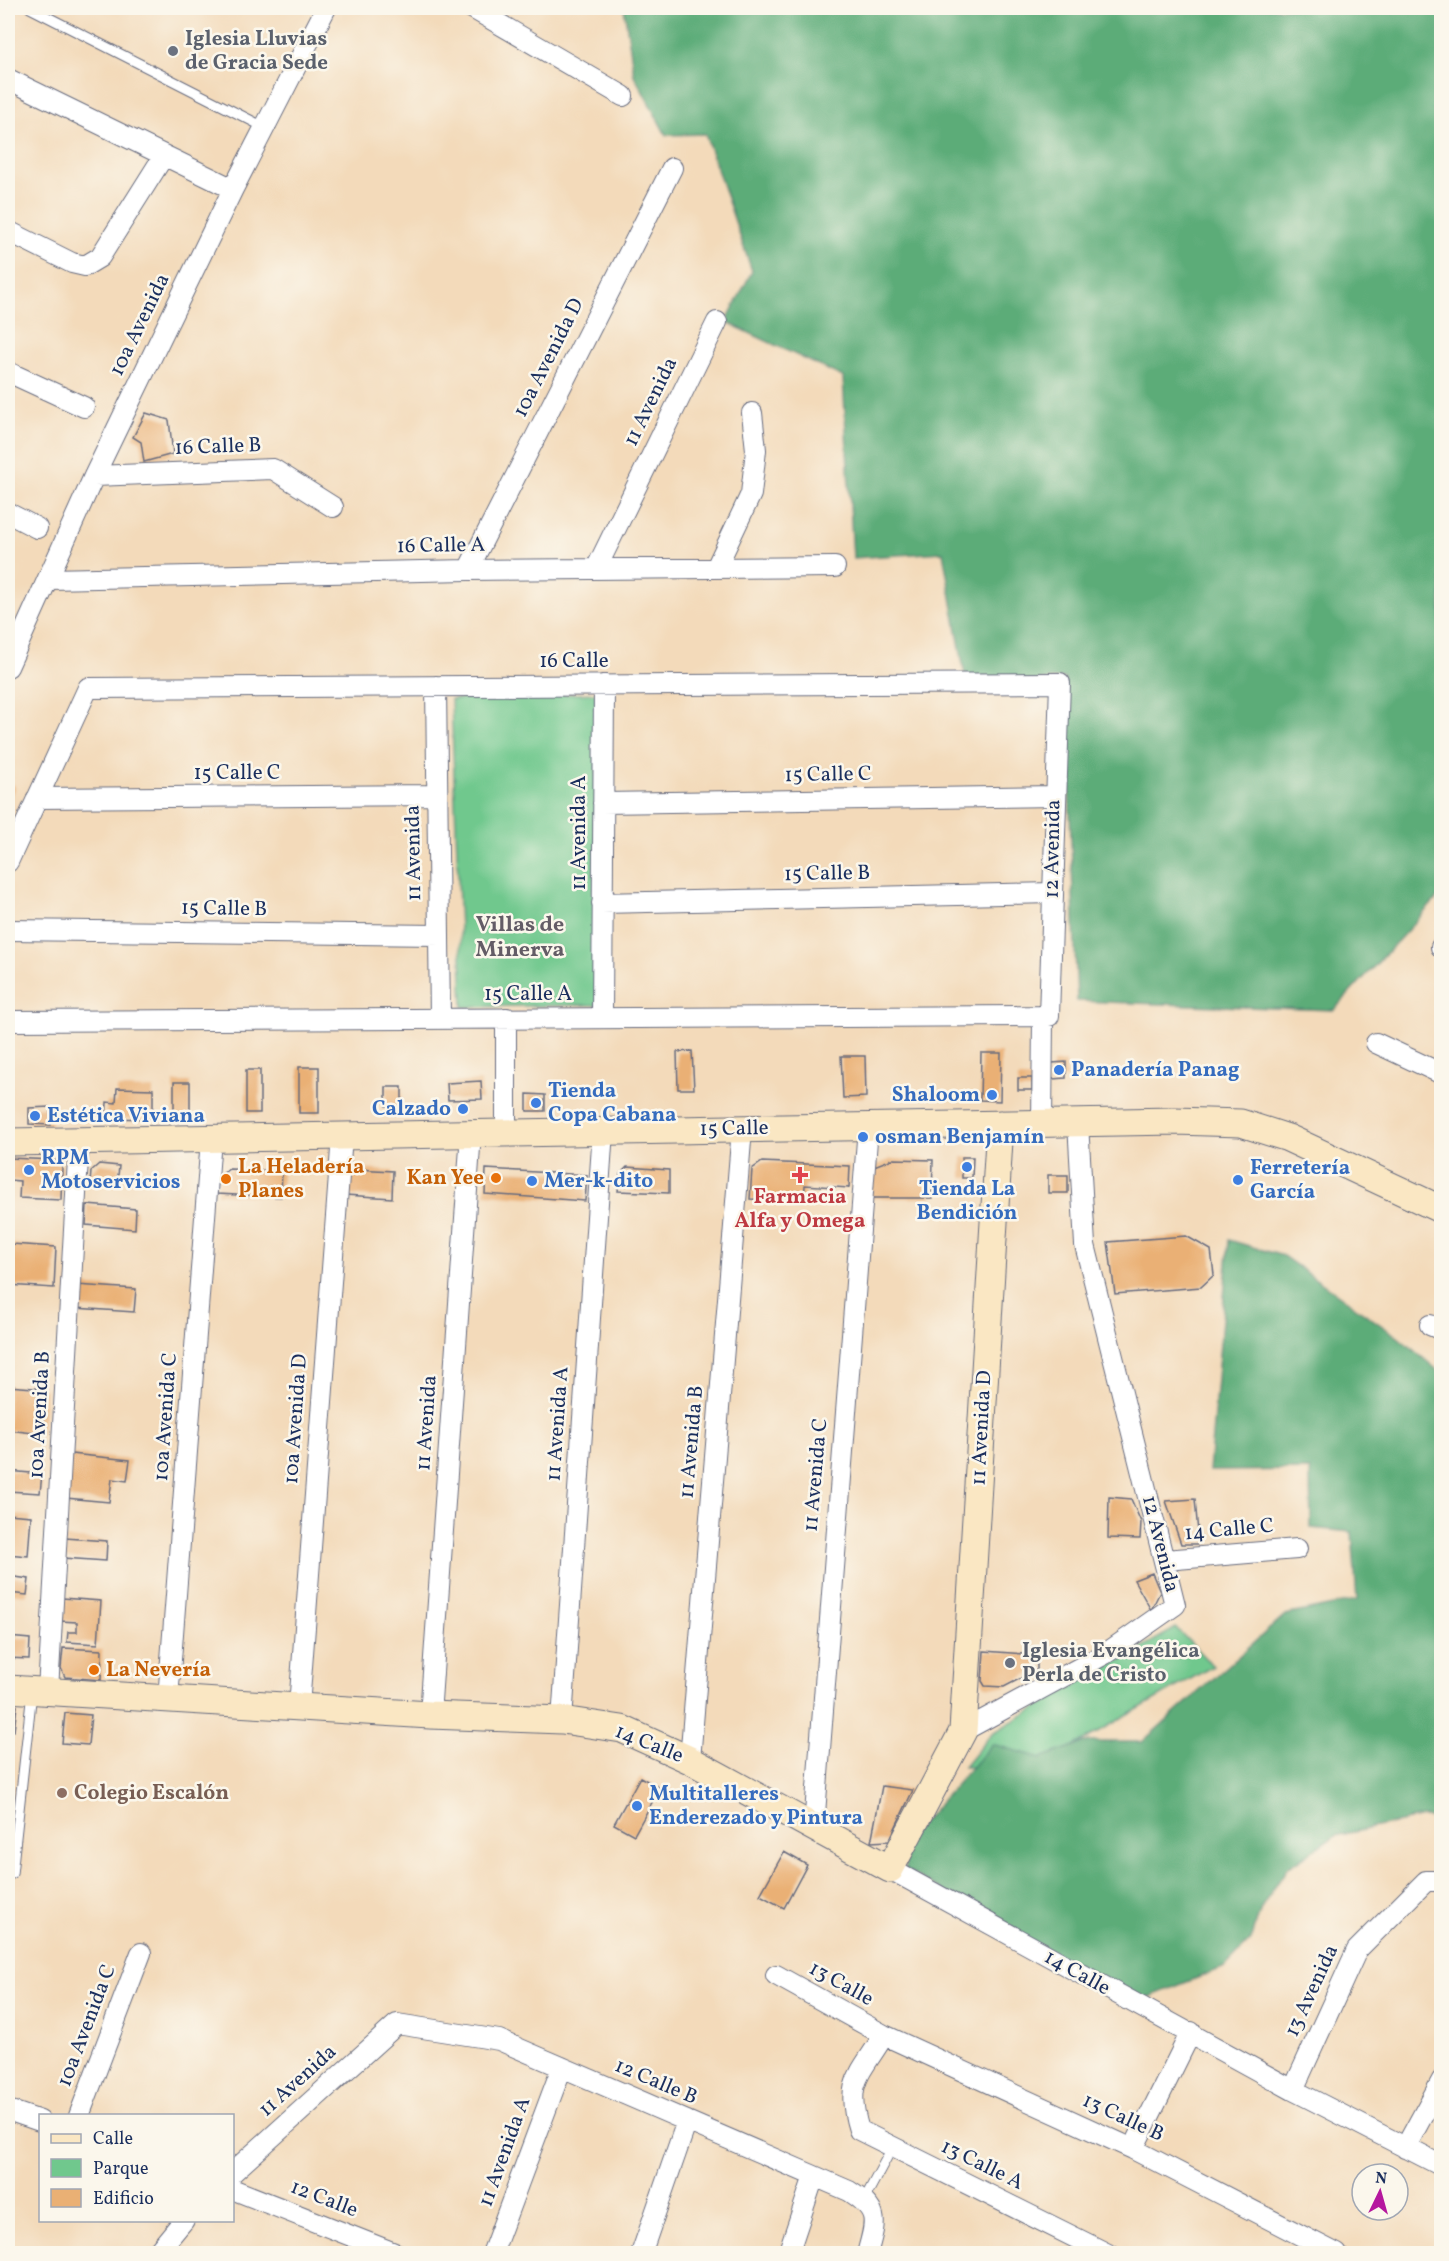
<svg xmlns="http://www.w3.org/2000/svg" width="1449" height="2261" font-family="Vollkorn,serif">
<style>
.green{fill:#70c88d;stroke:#467c76;stroke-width:1.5}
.forest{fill:#5cac78;stroke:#3c6e6b;stroke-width:1.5}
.building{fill:#eab074}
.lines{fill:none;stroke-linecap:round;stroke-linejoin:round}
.lane-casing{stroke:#676b7e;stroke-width:11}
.street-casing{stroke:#676b7e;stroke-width:22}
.secondary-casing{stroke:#676b7e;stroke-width:29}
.lane{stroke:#fff;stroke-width:9}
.street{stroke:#fff;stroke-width:20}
.secondary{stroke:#fae7c3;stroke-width:27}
.worship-dot{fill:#6b7280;stroke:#fbf7ec;stroke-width:2}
.shop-dot{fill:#3f7fe0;stroke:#fbf7ec;stroke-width:2}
.health-dot{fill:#e0444e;stroke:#fbf7ec;stroke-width:2}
.food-dot{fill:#e8710a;stroke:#fbf7ec;stroke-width:2}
.education-dot{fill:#8d6e63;stroke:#fbf7ec;stroke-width:2}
.labels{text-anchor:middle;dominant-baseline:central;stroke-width:5;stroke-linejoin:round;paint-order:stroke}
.worship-label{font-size:21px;font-weight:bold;fill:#5b616d;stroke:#fbf7ec;text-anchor:start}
.street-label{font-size:21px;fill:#1b2f5e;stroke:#fbf7ec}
.shop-label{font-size:21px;font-weight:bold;fill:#366cbe;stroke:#fbf7ec;text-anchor:start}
.food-label{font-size:21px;font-weight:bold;fill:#c56008;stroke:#fbf7ec;text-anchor:start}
.health-label{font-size:21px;font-weight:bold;fill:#be3a42;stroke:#fbf7ec}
.education-label{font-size:21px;font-weight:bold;fill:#785e54;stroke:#fbf7ec;text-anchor:start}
.neighbourhood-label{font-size:22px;font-weight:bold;fill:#635c66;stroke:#fbf7ec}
</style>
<rect width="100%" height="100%" fill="#fbf7ec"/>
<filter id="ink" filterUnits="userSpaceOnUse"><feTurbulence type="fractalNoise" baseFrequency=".0167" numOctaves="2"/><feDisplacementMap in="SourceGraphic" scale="12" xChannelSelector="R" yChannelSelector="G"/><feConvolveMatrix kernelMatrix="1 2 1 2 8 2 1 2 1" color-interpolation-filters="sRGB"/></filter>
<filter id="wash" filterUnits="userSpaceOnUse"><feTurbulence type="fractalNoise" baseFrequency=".008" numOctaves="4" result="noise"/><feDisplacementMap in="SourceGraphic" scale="24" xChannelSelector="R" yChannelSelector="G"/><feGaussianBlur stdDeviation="1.35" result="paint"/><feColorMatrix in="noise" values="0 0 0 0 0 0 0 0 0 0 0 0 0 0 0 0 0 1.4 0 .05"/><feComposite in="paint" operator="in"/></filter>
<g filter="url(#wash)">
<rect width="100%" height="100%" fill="#f3daba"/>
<path class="green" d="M596 693 599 1005 463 1007 451 699Z
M1176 1628 1213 1666 1039 1766 964 1767 992 1733Z"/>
<path class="forest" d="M624 8H1441V894L1334 1010 1077 1001 1065 678 967 687 943 552 853 558 843 377 726 322 752 271 705 134 666 135 634 75Z
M1229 1240 1283 1256 1398 1337 1441 1373V1819L1423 1817 1335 1836 1288 1867 1261 1908 1251 1940 1225 1967 1139 2001 905 1870 906 1841 992 1744 1041 1758 1085 1742H1142L1285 1615 1357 1600 1352 1532 1311 1528 1310 1470 1209 1471Z"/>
<g id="blocks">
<path class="building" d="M146 413 169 420 173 454 144 462 141 442 133 437Z
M8 782 15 786 8 802Z
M692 1051 694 1089H678L677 1052Z
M981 1053H1001L1000 1101 980 1100Z
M841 1056H865L866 1097 843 1098Z
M1066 1062V1078L1052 1079V1063Z
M299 1067H319V1113H299Z
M246 1070H260V1113H246Z
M1018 1078H1032V1090H1018Z
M481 1081 482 1099 448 1100 447 1083Z
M174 1082H190V1117H174Z
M386 1087H402V1106H386Z
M117 1088 153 1089V1119L106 1118 107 1102 116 1103Z
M527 1094 545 1095V1111H527Z
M50 1107 51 1125 29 1124V1108Z
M962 1157H973L972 1178H962Z
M8 1158 55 1160 62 1167 61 1200 19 1198 20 1181 8 1180Z
M892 1159 933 1160 932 1198H869L874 1166Z
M762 1162 850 1166 849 1188 805 1185 804 1202 750 1199 752 1169Z
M99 1164 119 1166 117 1186 90 1184 91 1171Z
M627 1167 669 1170V1193L618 1191 620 1174Z
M229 1169 282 1171 281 1197 217 1194 218 1177Z
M356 1169 393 1171 392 1198 345 1195 349 1171Z
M486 1169 587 1175 585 1201 485 1194Z
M1048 1175H1068V1193H1048Z
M87 1205 136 1209 135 1229 86 1225Z
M1186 1236 1211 1250 1214 1275 1201 1287 1115 1294 1108 1242Z
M11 1244 56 1247 54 1288 8 1285Z
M76 1285 136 1289 134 1312 75 1308Z
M8 1386 46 1389 42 1434 8 1430Z
M71 1454 130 1460 127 1481 112 1479 109 1502 66 1498Z
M8 1471 42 1474 40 1493 8 1491Z
M1109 1497 1131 1499 1141 1522 1140 1539 1108 1538Z
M1195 1499 1199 1544H1181L1166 1501Z
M8 1514 31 1516 28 1556 8 1554Z
M65 1538 107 1541 106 1561 63 1558Z
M1152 1573 1160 1592 1151 1610 1134 1580Z
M8 1576 29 1579 27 1595 8 1593Z
M62 1598 101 1601 98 1644 67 1642 68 1632H77V1622L60 1621Z
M8 1637 30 1639 29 1659 8 1658Z
M63 1648 102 1650 101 1680 65 1677 61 1668Z
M984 1651 1037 1655V1670L1004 1687 985 1686 982 1681Z
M8 1705 17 1706 14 1731 8 1730Z
M65 1713 91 1715 88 1745 62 1743Z
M640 1777 660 1788 634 1835 614 1824Z
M882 1786 913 1790 889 1841 871 1842Z
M784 1852 807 1865 784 1908 760 1895Z"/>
</g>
</g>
<g filter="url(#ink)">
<use href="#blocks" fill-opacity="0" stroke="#676b7e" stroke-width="1.5"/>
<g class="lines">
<g class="lane-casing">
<path id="lane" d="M30 8 264 127
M12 1874 32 1692
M864 2200 892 2148"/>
</g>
<g class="street-casing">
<path id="street" d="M472 8 623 96
M8 79 233 189
M8 231 72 263 85 266 100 257 163 157
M8 372 84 407
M94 476 273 469 333 507
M8 513 37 528
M716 568 751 494 756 450 752 413
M596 569 717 322
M468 570 672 168
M49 579 468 570 835 567
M8 667 94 476 233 189 326 8
M436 686 440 1019
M37 798 437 795
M603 803 1054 796
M8 862 88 688 1060 683 1049 1016 8 1021
M602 903 1052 893
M8 930 439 935
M1441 947 1442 948
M602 1018 604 685
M1376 1043 1442 1074
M1042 1124 1043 1016
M506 1133V1018
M1430 1325 1442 1330
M1165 1560 1297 1549
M48 1691 79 1141
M168 1699 211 1139
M299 1707 342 1136
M430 1715 471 1133
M562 1720 603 1131
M963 1731 1105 1654 1175 1605 1085 1245 1078 1123
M690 1760 742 1129
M814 1827 868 1127
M890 1869 1293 2090 1442 2166
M776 1975 884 2035 1133 2149 1337 2254
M884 2035C860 2075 844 2082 859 2130L1108 2254
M1293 2090 1357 1950 1426 1881H1442
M8 2110 40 2121
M79 2116 141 1953
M1405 2148 1442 2080
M1133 2149 1191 2032
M232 2173 397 2024 499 2040 849 2191C881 2211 876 2221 867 2254
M232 2189 397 2254
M156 2254 184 2220
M492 2254 562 2067
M641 2254 687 2121
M788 2254 814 2176"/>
</g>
<g class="secondary-casing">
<path id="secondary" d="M8 1142 1175 1121 1241 1123 1288 1138 1442 1210
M8 1689 430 1715 562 1720 622 1729 690 1760 890 1869 963 1731 1000 1124"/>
</g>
<use href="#lane" class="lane"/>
<use href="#street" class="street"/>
<use href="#secondary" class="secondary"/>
</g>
</g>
<g class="worship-dot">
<circle cx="173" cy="51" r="6"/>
<circle cx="1010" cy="1663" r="6"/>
</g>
<g class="shop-dot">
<circle cx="1059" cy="1070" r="6"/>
<circle cx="992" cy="1095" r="6"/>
<circle cx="536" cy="1103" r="6"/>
<circle cx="463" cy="1109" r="6"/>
<circle cx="35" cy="1116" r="6"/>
<circle cx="863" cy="1137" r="6"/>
<circle cx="967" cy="1167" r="6"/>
<circle cx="29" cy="1170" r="6"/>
<circle cx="1238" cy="1180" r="6"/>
<circle cx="532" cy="1181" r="6"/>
<circle cx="637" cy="1806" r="6"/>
</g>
<path class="health-dot" d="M797 1166h6v6h6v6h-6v6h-6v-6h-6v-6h6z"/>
<g class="food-dot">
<circle cx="496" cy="1178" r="6"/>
<circle cx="226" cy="1179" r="6"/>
<circle cx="94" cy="1670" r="6"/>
</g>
<circle class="education-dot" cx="62" cy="1793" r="6"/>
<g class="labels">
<g class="worship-label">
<text x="185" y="39">Iglesia Lluvias<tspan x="185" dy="24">de Gracia Sede</tspan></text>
<text x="1022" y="1651">Iglesia Evangélica<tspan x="1022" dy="24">Perla de Cristo</tspan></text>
</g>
<g class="street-label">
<text transform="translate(140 325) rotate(-64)">10a Avenida</text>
<text transform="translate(549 358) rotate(-63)">10a Avenida D</text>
<text transform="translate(651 402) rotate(-64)">11 Avenida</text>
<text transform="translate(218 447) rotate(-2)">16 Calle B</text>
<text transform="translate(441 546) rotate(-1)">16 Calle A</text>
<text x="574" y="661">16 Calle</text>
<text x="237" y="773">15 Calle C</text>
<text transform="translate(828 775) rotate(-1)">15 Calle C</text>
<text transform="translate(579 833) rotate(-90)">11 Avenida A</text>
<text transform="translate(1053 849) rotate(-89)">12 Avenida</text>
<text transform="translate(414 853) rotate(-91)">11 Avenida</text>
<text transform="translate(827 874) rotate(-1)">15 Calle B</text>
<text transform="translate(224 909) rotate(1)">15 Calle B</text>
<text x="528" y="994">15 Calle A</text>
<text transform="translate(734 1129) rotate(-1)">15 Calle</text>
<text transform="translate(40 1415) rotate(-87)">10a Avenida B</text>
<text transform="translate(166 1417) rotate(-86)">10a Avenida C</text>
<text transform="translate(296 1419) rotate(-86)">10a Avenida D</text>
<text transform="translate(427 1423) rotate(-86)">11 Avenida</text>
<text transform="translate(558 1424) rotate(-86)">11 Avenida A</text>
<text transform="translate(982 1428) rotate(-87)">11 Avenida D</text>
<text transform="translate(692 1442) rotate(-85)">11 Avenida B</text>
<text transform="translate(816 1475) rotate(-85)">11 Avenida C</text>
<text transform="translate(1229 1530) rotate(-5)">14 Calle C</text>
<text transform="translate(1160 1544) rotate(76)">12 Avenida</text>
<text transform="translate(649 1744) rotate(22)">14 Calle</text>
<text transform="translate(1077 1973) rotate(29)">14 Calle</text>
<text transform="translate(841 1984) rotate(29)">13 Calle</text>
<text transform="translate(1312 1991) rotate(-65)">13 Avenida</text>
<text transform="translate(87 2026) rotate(-69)">10a Avenida C</text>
<text transform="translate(298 2081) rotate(-42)">11 Avenida</text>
<text transform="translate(656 2082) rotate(23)">12 Calle B</text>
<text transform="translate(1123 2118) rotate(25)">13 Calle B</text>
<text transform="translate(505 2152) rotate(-70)">11 Avenida A</text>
<text transform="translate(982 2165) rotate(26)">13 Calle A</text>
<text transform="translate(324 2199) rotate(21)">12 Calle</text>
</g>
<g class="shop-label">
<text x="1071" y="1070">Panadería Panag</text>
<text x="548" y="1091">Tienda<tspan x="548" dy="24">Copa Cabana</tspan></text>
<text x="980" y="1095" text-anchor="end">Shaloom</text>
<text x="451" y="1109" text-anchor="end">Calzado</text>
<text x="47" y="1116">Estética Viviana</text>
<text x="875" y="1137">osman Benjamín</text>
<text x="41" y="1158">RPM<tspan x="41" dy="24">Motoservicios</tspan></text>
<text x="1250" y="1168">Ferretería<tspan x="1250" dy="24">García</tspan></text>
<text x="544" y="1181">Mer-k-dito</text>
<text x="967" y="1189" text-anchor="middle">Tienda La<tspan x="967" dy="24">Bendición</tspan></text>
<text x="649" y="1794">Multitalleres<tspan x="649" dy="24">Enderezado y Pintura</tspan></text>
</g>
<g class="food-label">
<text x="238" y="1167">La Heladería<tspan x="238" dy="24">Planes</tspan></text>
<text x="484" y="1178" text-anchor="end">Kan Yee</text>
<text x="106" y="1670">La Nevería</text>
</g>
<g class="health-label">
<text x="800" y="1197">Farmacia<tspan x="800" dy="24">Alfa y Omega</tspan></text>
</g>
<g class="education-label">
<text x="74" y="1793">Colegio Escalón</text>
</g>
<g class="neighbourhood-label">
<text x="520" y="925">Villas de<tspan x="520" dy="25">Minerva</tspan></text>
</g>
</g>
<rect width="1449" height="2261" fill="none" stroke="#fbf7ec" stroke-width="30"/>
<rect x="39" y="2114" width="195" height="108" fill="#fbf7ec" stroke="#a1a7b3" stroke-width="1.5"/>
<rect x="51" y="2134" width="30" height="9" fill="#fae7c3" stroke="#a1a7b3" stroke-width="1.5"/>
<text x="93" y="2144" font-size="18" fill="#1b2f5e">Calle</text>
<rect x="51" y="2159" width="30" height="18" fill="#70c88d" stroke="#a1a7b3" stroke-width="1.5"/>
<text x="93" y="2174" font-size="18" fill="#1b2f5e">Parque</text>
<rect x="51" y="2189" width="30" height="18" fill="#eab074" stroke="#a1a7b3" stroke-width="1.5"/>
<text x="93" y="2204" font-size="18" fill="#1b2f5e">Edificio</text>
<g transform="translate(1380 2192) rotate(5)"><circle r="28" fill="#fbf7ec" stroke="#a1a7b3" stroke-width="1.5"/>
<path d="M0-4.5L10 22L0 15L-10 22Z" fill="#b5179e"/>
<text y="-9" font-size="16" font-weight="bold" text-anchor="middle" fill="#1b2f5e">N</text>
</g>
</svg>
